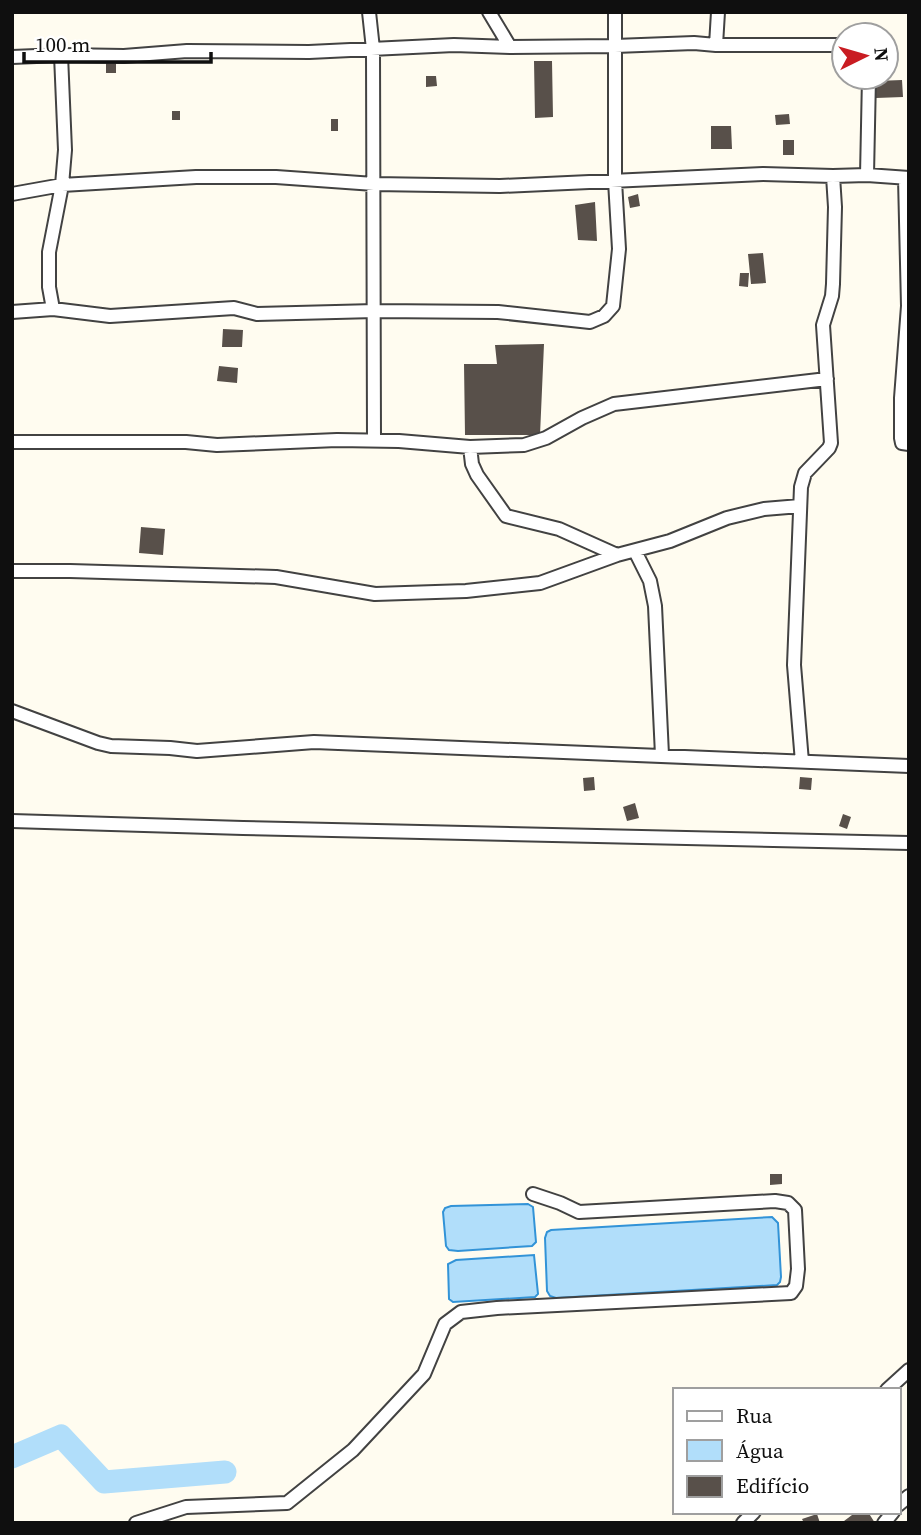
<svg xmlns="http://www.w3.org/2000/svg" width="921" height="1535" font-family="'Source Serif 4',serif">
<style>
.water{fill:#b1defa;stroke:#3293d7;stroke-width:2}
.lines{fill:none;stroke-linecap:round;stroke-linejoin:round}
.river{stroke:#b1defa;stroke-width:23}
.building{fill:#58504a}
.minor-casing{stroke:#424242;stroke-width:16}
.minor{stroke:#fff;stroke-width:12}
</style>
<rect width="100%" height="100%" fill="#fffcf0"/>
<path class="water" d="M528 1204 533 1207 536 1242 532 1246 458 1251 449 1250 446 1246 443 1212 445 1208 451 1206Z
M772 1217 778 1223 781 1277 780 1282 777 1285 556 1298 550 1296 547 1291 545 1238 547 1232 551 1230Z
M534 1255 538 1294 535 1297 453 1302 449 1299 448 1264 456 1260Z"/>
<g class="lines">
<path class="river" d="M12 1457 61 1436 104 1482 225 1472"/>
</g>
<path class="building" d="M534 61H552L553 117 535 118Z
M106 63H116V73H106Z
M426 76H436L437 86 426 87Z
M902 80 903 97 876 98V81Z
M172 111H180V120H172Z
M789 114 790 124 776 125 775 115Z
M331 119H338V131H331Z
M711 126H731L732 149H711Z
M783 140H794V155H783Z
M638 194 640 206 630 208 628 197Z
M595 202 597 241 578 240 575 205Z
M763 253 766 283 751 284 748 254Z
M740 273H749L748 287 739 286Z
M223 329 243 330 242 347H222Z
M544 344 540 435H465L464 364H497L495 345Z
M219 366 238 368 237 383 217 381Z
M141 527 165 529 163 555 139 553Z
M594 777 595 790 584 791 583 778Z
M800 777 812 778 811 790 799 789Z
M635 803 639 818 627 821 623 807Z
M843 814 851 817 847 829 839 826Z
M770 1174H782V1184L770 1185Z
M856 1512H868L875 1523H846L844 1521Z
M817 1514 820 1523H804L802 1519Z"/>
<g class="lines">
<g class="minor-casing">
<path id="minor" d="M369 12 373 49 374 440
M489 12 510 47
M716 45H844
M12 57 61 55 124 56 187 51 309 52 454 45 510 47 615 46 694 43 716 45 718 12
M867 175 869 77
M905 178 908 306 901 398V438L902 443 909 444
M12 194 62 185 196 177H276L374 184 500 186 763 174 833 176 867 175 909 178
M53 309 49 287V252L62 185 65 150 61 55
M12 312 53 309 110 316 234 308 257 314 375 311 498 312 590 322 604 316 613 306 619 249 615 181V12
M12 442H186L217 445 337 440 399 441 470 447 524 445 546 438 582 418 614 404 827 379
M470 447 472 464 477 475 506 516 559 529 617 555
M635 551 650 581 655 606 662 755
M12 571H70L276 577 375 594 466 591 540 583 617 555 670 541 727 518 764 509 800 506
M12 711 98 743 111 746 170 748 197 751 314 742 909 766
M802 762 794 665 801 487 805 473 829 448 831 443 823 325 832 296 833 284 835 207 833 176
M12 821 243 828 909 843
M887 1390 909 1370
M898 1505 909 1496
M136 1523 186 1507 287 1503 353 1450 424 1374 445 1324 461 1312 497 1308 791 1293 796 1286 798 1269 795 1210 788 1203 775 1201 579 1212 560 1203 533 1194
M743 1523 754 1512
M884 1523 893 1512"/>
</g>
<use href="#minor" class="minor"/>
</g>
<rect width="921" height="1535" fill="none" stroke="#0f0f0f" stroke-width="28"/>
<rect x="673" y="1388" width="228" height="126" fill="#ffffff" stroke="#9f9f9f" stroke-width="2"/>
<rect x="687" y="1411" width="35" height="10" fill="#ffffff" stroke="#9f9f9f" stroke-width="2"/>
<text x="736" y="1423" font-size="21" fill="#0f0f0f">Rua</text>
<rect x="687" y="1440" width="35" height="21" fill="#b1defa" stroke="#9f9f9f" stroke-width="2"/>
<text x="736" y="1458" font-size="21" fill="#0f0f0f">Água</text>
<rect x="687" y="1476" width="35" height="21" fill="#58504a" stroke="#9f9f9f" stroke-width="2"/>
<text x="736" y="1493" font-size="21" fill="#0f0f0f">Edifício</text>
<g transform="translate(865 56) rotate(85)"><circle r="33" fill="#ffffff" stroke="#9f9f9f" stroke-width="2"/>
<path d="M0-5L12 26L0 18L-12 26Z" fill="#c91c22"/>
<text y="-10" font-size="19" font-weight="bold" text-anchor="middle" fill="#0f0f0f">N</text>
</g>
<path d="M24 52v10h187v-10" fill="none" stroke="#0f0f0f" stroke-width="3.5"/>
<text x="35" y="52" font-size="21" fill="#0f0f0f" stroke="#ffffff" stroke-width="5" paint-order="stroke">100 m</text>
</svg>
